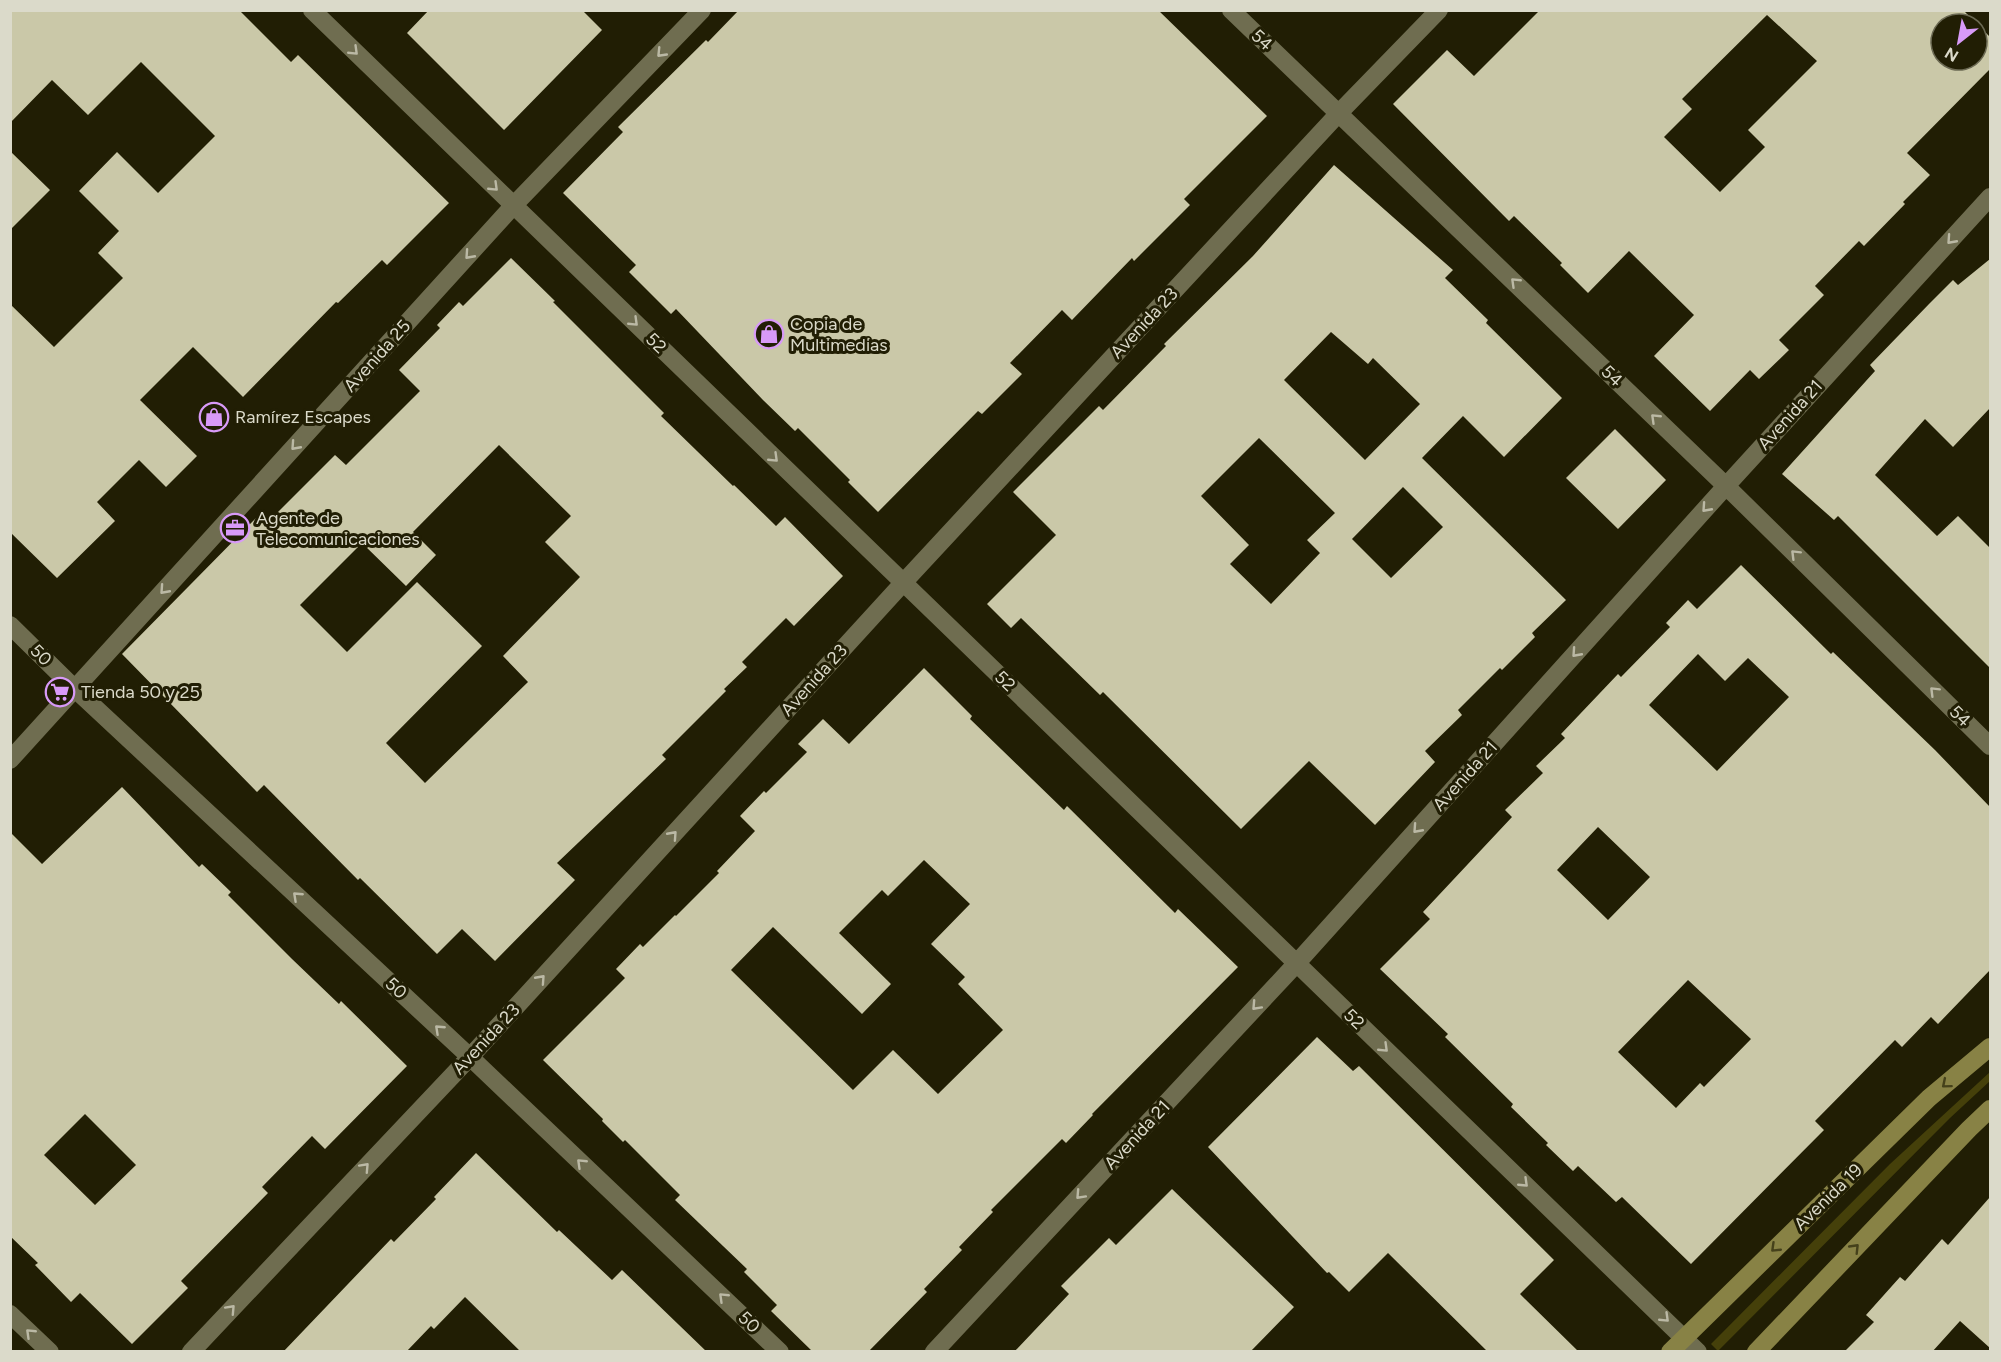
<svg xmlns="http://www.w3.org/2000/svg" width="2001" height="1362" font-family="Figtree,sans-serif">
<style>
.green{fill:#45400a}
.building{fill:#cac8a8;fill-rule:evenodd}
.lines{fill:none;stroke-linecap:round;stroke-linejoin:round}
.minor{stroke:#6f6d50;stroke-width:18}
.major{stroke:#888245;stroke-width:18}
.oneway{stroke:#bbb9a5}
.oneway2{stroke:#45411b}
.labels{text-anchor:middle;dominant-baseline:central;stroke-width:6;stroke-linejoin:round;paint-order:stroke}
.street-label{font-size:18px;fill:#dbdaca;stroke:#211e04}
.poi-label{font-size:18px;fill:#dbdaca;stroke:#211e04;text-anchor:start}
</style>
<rect width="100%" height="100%" fill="#211e04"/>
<path class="green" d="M1990 1072V1081L1950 1118 1718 1351 1711 1344 1890 1164Z"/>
<path class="building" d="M10 10H239L291 62 298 55 449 203 387 265 382 260 338 303 336 302 243 397 193 347 140 400 197 456 166 487 139 460 97 502 115 521 57 578 10 532V304L54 347 123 278 98 253 119 231 79 191 117 152 158 193 215 136 141 62 88 115 52 80 10 123Z
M429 10H582L602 30 504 130 407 33Z
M739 10H1158L1267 116 1184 199 1190 205 1134 261 1132 258 1072 320 1062 310 1010 363 1022 374 982 414 978 411 878 512 848 482 850 480 798 428 795 431 763 400 676 309 671 314 629 272 636 265 563 193 623 132 618 127 706 40 708 42Z
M1540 10H1963L1990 37V69L1907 153 1930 175 1903 202 1905 204 1864 246 1859 241 1815 286 1824 295 1779 340 1789 350 1759 379 1750 370 1710 411 1654 356 1694 315 1629 251 1588 293 1560 265 1562 263 1514 216 1509 221 1393 104 1447 50 1474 76ZM1767 15 1817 61 1748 130 1765 147 1720 192 1664 137 1692 109 1682 99ZM1941 24H1977V60H1941Z
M10 151 50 190 10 230Z
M1334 165 1453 270 1445 278 1488 320 1486 323 1562 398 1504 457 1463 416 1422 458 1566 600 1532 633 1535 637 1502 670 1500 668 1458 710 1462 715 1425 751 1435 762 1375 825 1309 761 1241 829 1103 692 1100 695 1021 618 1011 628 987 604 1056 535 1013 492 1099 406 1103 410 1166 346 1164 344 1253 256ZM1331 332 1368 364 1373 358 1420 404 1365 460 1284 380ZM1259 438 1335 513 1307 540 1320 553 1271 604 1230 564 1249 545 1201 496ZM1403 487 1443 527 1391 578 1352 539Z
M511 258 555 301 553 302 664 413 661 416 733 486 734 485 776 526 785 517 843 576 794 626 786 618 742 662 747 667 724 689 726 691 662 755 666 759 557 863 575 880 495 961 462 929 437 954 360 878 358 880 264 785 257 792 122 654 258 516 266 524 335 455 346 465 420 391 399 370 440 328 437 325 459 302 463 306ZM499 445 571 516 545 542 580 577 503 656 528 682 425 783 386 743 482 646 417 582 347 652 300 605 362 543 406 586 436 555 413 532Z
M1990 259V408L1953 447 1925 419 1875 475 1937 536 1958 516 1990 548V668L1838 516 1834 520 1782 474 1875 371 1870 365 1929 304 1953 280 1958 285Z
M1615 429 1666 480 1618 529 1566 478Z
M1741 565 1831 654 1833 652 1935 750 1990 807V970L1938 1024 1931 1017 1902 1047 1895 1040 1815 1121 1824 1130 1691 1264 1622 1197 1616 1202 1578 1166 1573 1171 1546 1145 1548 1143 1511 1107 1513 1104 1445 1037 1448 1034 1380 969 1430 919 1423 912 1512 817 1505 810 1543 773 1536 766 1565 738 1561 734 1618 674 1621 677 1670 627 1666 623 1688 600 1697 609ZM1698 654 1725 681 1748 658 1789 697 1717 771 1649 705ZM1598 827 1650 877 1608 920 1557 870ZM1688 980 1751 1039 1704 1087 1700 1083 1676 1108 1618 1052Z
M924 668 972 716 970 719 1064 810 1067 806 1175 913 1178 909 1238 967 1092 1114 1093 1115 1066 1143 1062 1139 991 1210 993 1212 959 1247 962 1250 924 1289 927 1292 868 1352H813L771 1311 777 1305 744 1272 747 1269 675 1200 680 1195 625 1140 623 1142 602 1121 603 1119 543 1060 625 978 616 969 640 944 643 947 675 915 676 916 719 873 717 871 755 831 740 816 764 791 766 793 807 752 798 744 823 719 849 744ZM924 860 970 904 931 944 965 977 958 984 1003 1030 938 1094 893 1050 853 1090 731 970 773 927 862 1014 891 984 839 933 882 890 888 896Z
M122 787 199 867 202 864 231 892 228 895 292 959 339 1004 341 1001 407 1066 325 1149 312 1136 262 1187 268 1193 181 1281 188 1288 132 1344 80 1293 71 1302 35 1265 38 1263 10 1236V832L42 864ZM85 1114 136 1165 95 1205 44 1155Z
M1317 1037 1353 1071 1359 1066 1554 1260 1520 1294 1579 1352H1488L1388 1253 1349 1292 1329 1272 1327 1273 1208 1147Z
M476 1153 557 1232 559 1230 612 1280 622 1270 707 1352H521L465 1297 434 1329 431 1326 406 1352H283L391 1239 394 1242 436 1199 434 1197Z
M1172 1189 1294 1307 1250 1352H1014L1069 1294 1061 1286 1109 1238 1116 1245Z
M1990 1197V1348L1960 1321 1932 1352H1844L1874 1322 1866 1315 1900 1277 1905 1281 1942 1239 1948 1245Z"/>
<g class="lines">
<path class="minor" d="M312 10 1698 1352
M1231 10 1726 486 1990 746
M10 625 75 689 470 1057 780 1352
M10 760 513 206 702 10
M10 1314 50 1352
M191 1352 470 1057 903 583 1339 113 1439 10
M934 1352 1296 964 1726 486 1990 197"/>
<path class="major" d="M1670 1352 1929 1098 1990 1047
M1756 1352 1969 1129 1990 1109"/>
</g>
<defs><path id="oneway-chevron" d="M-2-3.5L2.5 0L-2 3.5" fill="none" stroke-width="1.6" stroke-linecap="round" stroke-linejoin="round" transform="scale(1.5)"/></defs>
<g class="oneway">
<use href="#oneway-chevron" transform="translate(354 51) rotate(44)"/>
<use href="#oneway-chevron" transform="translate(661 53) rotate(134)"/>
<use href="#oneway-chevron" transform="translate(494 187) rotate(44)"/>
<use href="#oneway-chevron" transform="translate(1951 240) rotate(132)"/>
<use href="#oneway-chevron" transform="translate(469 255) rotate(132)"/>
<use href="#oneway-chevron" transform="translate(1515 282) rotate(-136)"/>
<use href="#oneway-chevron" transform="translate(634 322) rotate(44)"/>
<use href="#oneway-chevron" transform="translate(1655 418) rotate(-136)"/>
<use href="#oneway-chevron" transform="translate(295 446) rotate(132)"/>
<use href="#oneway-chevron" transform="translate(774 458) rotate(44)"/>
<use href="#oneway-chevron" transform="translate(1706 508) rotate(132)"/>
<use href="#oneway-chevron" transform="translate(1795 554) rotate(-135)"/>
<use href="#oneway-chevron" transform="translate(164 590) rotate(132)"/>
<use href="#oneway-chevron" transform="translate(1576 653) rotate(132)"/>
<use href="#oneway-chevron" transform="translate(1934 691) rotate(-135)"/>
<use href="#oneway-chevron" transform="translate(1417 829) rotate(132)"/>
<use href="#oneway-chevron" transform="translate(673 835) rotate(-48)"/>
<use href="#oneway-chevron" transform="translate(297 896) rotate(-137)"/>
<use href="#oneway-chevron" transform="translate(541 979) rotate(-48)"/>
<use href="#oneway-chevron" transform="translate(1256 1006) rotate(133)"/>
<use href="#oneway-chevron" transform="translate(439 1029) rotate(-137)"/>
<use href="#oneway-chevron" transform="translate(1384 1048) rotate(44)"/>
<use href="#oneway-chevron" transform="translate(581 1163) rotate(-136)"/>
<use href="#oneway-chevron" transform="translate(365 1167) rotate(-47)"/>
<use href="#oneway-chevron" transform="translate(1524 1183) rotate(44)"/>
<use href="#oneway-chevron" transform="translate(1080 1195) rotate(133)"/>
<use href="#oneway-chevron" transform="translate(723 1297) rotate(-136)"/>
<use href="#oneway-chevron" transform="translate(231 1309) rotate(-47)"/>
<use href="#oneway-chevron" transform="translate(1665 1318) rotate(44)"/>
<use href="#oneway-chevron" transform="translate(30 1333) rotate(-136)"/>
</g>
<g class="oneway2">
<use href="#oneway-chevron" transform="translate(1946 1084) rotate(140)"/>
<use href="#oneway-chevron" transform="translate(1775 1248) rotate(136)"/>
<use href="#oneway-chevron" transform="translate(1855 1248) rotate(-46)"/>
</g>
<defs>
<g id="shop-ring" transform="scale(1.5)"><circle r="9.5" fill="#211e04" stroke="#d89af8" stroke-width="1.5"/><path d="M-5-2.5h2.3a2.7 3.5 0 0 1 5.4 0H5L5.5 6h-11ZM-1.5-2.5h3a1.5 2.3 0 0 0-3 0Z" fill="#d89af8"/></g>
<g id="office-ring" transform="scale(1.5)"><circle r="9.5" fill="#211e04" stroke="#d89af8" stroke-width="1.5"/><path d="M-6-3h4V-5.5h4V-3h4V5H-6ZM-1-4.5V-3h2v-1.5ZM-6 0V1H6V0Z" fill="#d89af8"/></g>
<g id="supermarket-ring" transform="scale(1.5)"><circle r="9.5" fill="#211e04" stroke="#d89af8" stroke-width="1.5"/><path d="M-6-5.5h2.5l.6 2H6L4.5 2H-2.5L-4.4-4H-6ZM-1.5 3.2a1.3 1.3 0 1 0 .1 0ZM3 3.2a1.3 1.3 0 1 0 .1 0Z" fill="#d89af8"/></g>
</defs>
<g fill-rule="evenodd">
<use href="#shop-ring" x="769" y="334"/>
<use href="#shop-ring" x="214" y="417"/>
<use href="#office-ring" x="235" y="528"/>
<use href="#supermarket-ring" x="60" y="692"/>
</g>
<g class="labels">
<g class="street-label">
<text transform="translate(1262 40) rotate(43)">54</text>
<text transform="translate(1144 323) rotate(-47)">Avenida 23</text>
<text transform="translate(656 343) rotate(44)">52</text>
<text transform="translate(377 356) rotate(-48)">Avenida 25</text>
<text transform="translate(1612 376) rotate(44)">54</text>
<text transform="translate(1790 415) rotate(-48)">Avenida 21</text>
<text transform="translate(41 655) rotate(45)">50</text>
<text transform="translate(814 680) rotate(-48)">Avenida 23</text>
<text transform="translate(1005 681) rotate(44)">52</text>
<text transform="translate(1960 716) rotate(45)">54</text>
<text transform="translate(1465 776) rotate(-48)">Avenida 21</text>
<text transform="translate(396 988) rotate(43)">50</text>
<text transform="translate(1354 1019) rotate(44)">52</text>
<text transform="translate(486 1039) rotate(-47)">Avenida 23</text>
<text transform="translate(1137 1135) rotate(-47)">Avenida 21</text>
<text transform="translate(1828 1197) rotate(-44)">Avenida 19</text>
<text transform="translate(749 1322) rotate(44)">50</text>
</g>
<g class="poi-label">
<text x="790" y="324">Copia de<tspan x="790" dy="21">Multimedias</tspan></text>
<text x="235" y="417">Ramírez Escapes</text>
<text x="256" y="518">Agente de<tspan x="256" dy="21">Telecomunicaciones</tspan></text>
<text x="81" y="692">Tienda 50 y 25</text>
</g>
</g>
<rect width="2001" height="1362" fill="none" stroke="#dbdaca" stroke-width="24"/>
<g transform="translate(1959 42) rotate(211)"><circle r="28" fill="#211e04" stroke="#6b6953" stroke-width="1.5"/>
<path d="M0-4.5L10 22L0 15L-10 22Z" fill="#d89af8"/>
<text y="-9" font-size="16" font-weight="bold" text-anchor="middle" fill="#dbdaca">N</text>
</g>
</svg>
